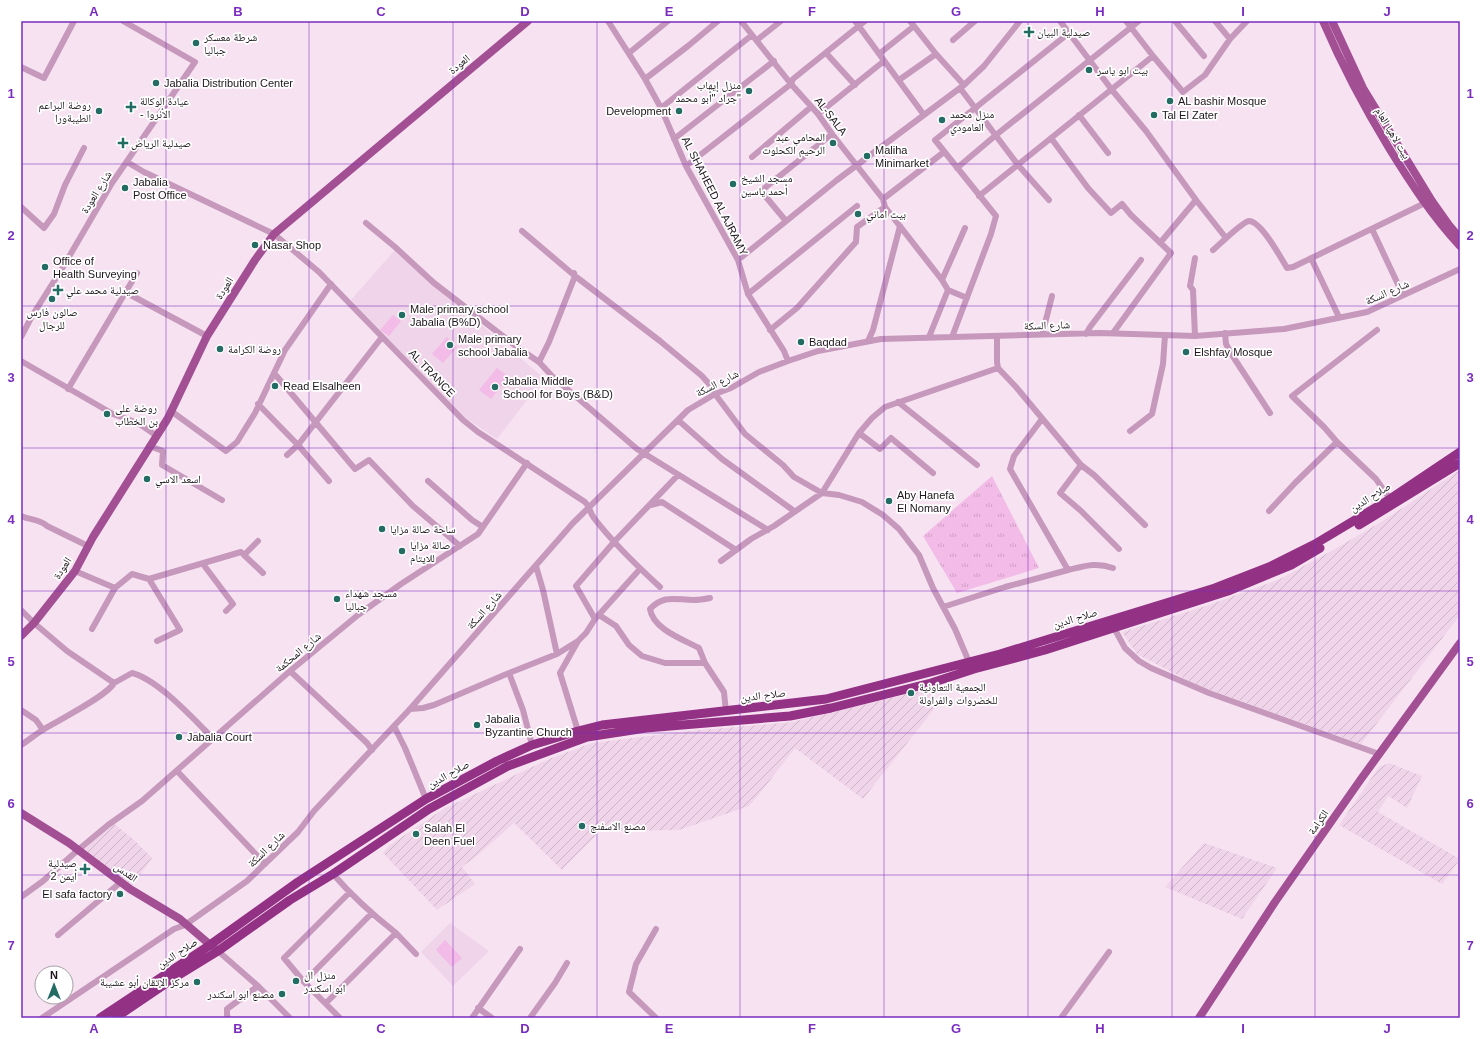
<svg xmlns="http://www.w3.org/2000/svg" width="1481" height="1039" font-family="Helvetica,'Noto Naskh Arabic',sans-serif">
<style>
.built{fill:#f0d4e9}
.industrial{fill:url(#industrial-furrows)}
.grass{fill:url(#grass-tufts)}
.pitch{fill:#f3bbe7}
.lines{fill:none;stroke-linecap:round;stroke-linejoin:round}
.minor{stroke:#c698bc;stroke-width:6}
.major{stroke:#a24f94;stroke-width:8}
.highway{stroke:#933185;stroke-width:9}
.grid{fill:none;stroke:#7b2cbf;stroke-width:1;stroke-opacity:0.55}
.poi-dot{fill:#236c63;stroke:#fff;stroke-width:1.5}
.labels{text-anchor:middle;dominant-baseline:central;stroke-width:3.5;stroke-linejoin:round;paint-order:stroke}
.poi-label{font-size:11px;fill:#1d151b;stroke:#fff;text-anchor:start}
.street-label{font-size:11px;fill:#1d151b;stroke:#fff}
.neatline{fill:none;stroke:#7b2cbf;stroke-width:1.5}
.grid-label{font-size:13px;text-anchor:middle;font-weight:bold;fill:#7b2cbf}
</style>
<defs>
<pattern id="industrial-furrows" width="10" height="10" patternUnits="userSpaceOnUse"><rect width="10" height="10" fill="#f0d4e9"/><path d="M-1 1l2-2M0 10L10 0M9 11l2-2" fill="none" stroke="#cdb5c7"/></pattern>
<pattern id="grass-tufts" width="24" height="20" patternUnits="userSpaceOnUse"><rect width="24" height="20" fill="#f3bbe7"/><path d="M3 7l-1-3M5 7V3M7 7l1-3M15 17l-1-3M17 17v-4M19 17l1-3" fill="none" stroke="#d0a0c6"/></pattern>
</defs>
<rect width="100%" height="100%" fill="#f7e2f2"/>
<path class="built" d="M394 251 544 378 497 439 464 417 351 300Z
M450 923 489 951 453 986 421 952Z"/>
<path class="industrial" d="M1460 470V615L1361 744 1199 686 1137 654 1122 632 1206 606 1280 579 1335 549 1381 522Z
M931 691 938 704 863 799 795 748 761 792 749 806 679 830 600 831 562 870 514 823 479 854 462 867 475 884 437 910 383 853 390 845 445 808 549 759 592 743 690 731 792 722 916 692Z
M1389 763 1422 776 1407 808 1388 796 1378 812 1460 859 1442 884 1339 825 1379 767Z
M112 822 134 840 152 858 131 888 81 851Z
M1204 843 1277 868 1242 919 1165 887Z"/>
<path class="grass" d="M992 476 1039 568 957 593 923 536Z"/>
<path class="pitch" d="M393 315 401 321 389 336 380 330Z
M447 337 457 347 443 363 432 354Z
M497 368 509 377 491 399 479 390Z
M445 940 462 958 452 967 436 950Z"/>
<g class="lines">
<path class="minor" d="M608 21 645 79 661 108 686 166 738 260 748 294 784 351 788 361
M741 21 791 84 818 114 832 134 883 199 885 207 942 280 948 290 967 298
M855 21 924 115
M910 21 936 54 964 85
M1060 21 1112 90 1146 131 1196 200 1226 238
M1126 21 1153 56 1183 92 1205 75 1230 39 1247 21
M1175 21 1204 56
M1215 21 1230 39
M757 40 781 21
M953 40 975 21
M629 53 668 21
M826 53 855 85
M879 54 914 26
M21 67 44 78 74 21
M645 79 688 46 718 21
M899 80 936 54
M960 88 1018 165 1049 200
M661 108 752 35
M818 114 884 61
M1079 115 1108 153
M1051 138 1088 188 1111 213 1122 204 1131 215 1171 253 1113 333
M674 139 774 61
M752 157 811 107
M127 162 144 172 274 234 319 272 463 420 478 432 585 502C591 508 589 512 594 518 613 543 636 565 660 587
M686 166 791 84 793 79 865 21
M957 168 996 135 1139 21
M979 196 1153 56
M883 199 944 152
M21 207 44 228 54 214 65 185 84 148
M786 221 761 191 832 134
M366 223 395 247 434 283 517 347 539 362 552 376 637 449 768 530
M1372 229 1403 295
M522 231 575 276 660 341 702 376 710 385 715 394 745 434 783 465 794 477 822 493 839 495 862 502 883 515 899 529 919 555 933 588 955 629 969 662
M1160 243 1196 200
M1213 250C1219 245 1242 222 1249 221 1261 221 1281 258 1287 268L1293 267 1425 203
M1311 258 1339 317
M738 260 837 180 964 85 984 66 1020 21
M942 280 965 228
M125 292 207 336
M748 294 857 206
M770 330 797 308 856 242 857 227 885 207
M1377 330 1292 396 1324 427 1337 442 1376 479 1390 499
M1225 333 1226 344 1232 355 1270 413
M1086 334 1090 327 1141 260
M1042 335 1052 296
M997 336V362L998 368 1016 387 1081 465 1094 475 1145 525
M1195 336 1193 290 1190 286 1195 258
M21 337 32 316 63 267 112 183 195 62 123 21
M929 337 948 290
M952 337 991 234 996 216 935 140 1069 33
M868 341 873 330 900 226
M21 361 113 414 138 423 157 436
M539 362 549 342 575 276 574 273
M274 373 355 469 369 460 413 506 460 546
M68 389 137 273
M898 402 977 465
M258 404 298 445 329 481
M171 411 226 451 237 442 255 413 285 350 331 284
M678 420 722 459 794 511
M1130 431 1152 414 1163 364 1165 335
M859 433 880 449 891 438 933 473
M149 446 163 451 162 465 222 500
M287 455 298 445 382 337
M1081 465 1060 493 1080 510 1119 549
M428 481 472 520 483 527
M651 505 662 502 736 550
M1269 511 1295 483 1337 442
M21 516C30 520 40 519 47 526L88 546
M244 555 263 573
M721 561 751 539 774 526 822 493 859 433 872 418 885 407 998 368
M203 564 233 604 226 611
M536 566 543 590 557 654 578 641 560 673 578 731
M1068 570C1085 566 1096 562 1113 568
M75 571 115 588
M149 579 180 630 157 641
M710 598C705 599 700 600 694 600 676 600 664 594 650 609 653 629 682 639 699 648L705 663 724 692 726 712
M943 607 1005 587 1068 570 1010 469 1014 456 1042 419
M21 610 34 623 67 651 114 683C107 696 59 720 44 729 36 734 29 740 21 745
M599 615 616 626 629 645 642 656 665 663H705
M595 619 576 586 614 542 678 475
M1114 628 1125 648 1139 661 1151 668 1209 693 1379 754
M92 629 115 588 132 574 149 579 241 552 244 555 258 541
M578 641 586 633 595 619 640 569
M290 671 367 743 372 750
M114 683 132 673C159 680 193 719 214 739
M410 709 423 708 434 705 509 673
M21 710 36 720 43 730
M394 726 405 748 426 799
M532 745 523 710 509 673 557 654
M177 771 265 864
M333 874C352 896 373 915 396 933
M21 897 43 881 78 850 108 825 142 801 290 671 358 615 401 584 478 534 527 463
M58 935 121 882
M218 951 258 986 290 1018
M304 982 371 914
M326 1003 396 933 416 954
M478 1008 492 1018
M42 1018 174 929 185 925 247 881 298 832 314 811 410 709 573 523 688 410 715 394 731 388 759 372 788 361 818 351 881 339 1100 333 1195 336 1284 329 1367 312 1460 269
M228 1018 227 1015V1009L258 986
M340 1018 304 982 284 958 349 893
M472 1018 520 949
M530 1018 555 983 567 963
M656 1018 629 992 636 964 656 929
M1061 1018 1109 952"/>
<path class="major" d="M1323 21C1342 65 1364 107 1389 148 1410 182 1432 216 1460 246
M1332 21 1363 88 1432 201 1449 225 1460 238
M21 636 34 623 75 571 93 537 168 418 207 336 255 260 274 234 528 21
M21 813 69 843 130 889 180 919 215 949
M1199 1018 1275 902 1361 779 1460 643"/>
<path class="highway" d="M1359 525 1460 463
M100 1018 210 945 298 882 426 799 497 761 532 745 578 731 602 725 826 699 1000 654 1215 588 1269 567 1315 544 1390 499 1460 452
M115 1018 174 978 218 951 290 900 333 874 429 809 508 766 587 737 646 728 790 716 831 708 931 683 974 669 1045 650 1228 591 1291 565 1320 548"/>
</g>
<path class="grid" d="M166 21V1018M309 21V1018M453 21V1018M597 21V1018M740 21V1018M884 21V1018M1028 21V1018M1172 21V1018M1315 21V1018M21 164H1460M21 306H1460M21 448H1460M21 591H1460M21 733H1460M21 875H1460"/>
<g class="poi-dot">
<path d="M1027 26h4v4h4v4h-4v4h-4v-4h-4v-4h4z"/>
<circle cx="196" cy="43" r="4"/>
<circle cx="1089" cy="70" r="4"/>
<circle cx="156" cy="83" r="4"/>
<circle cx="749" cy="91" r="4"/>
<circle cx="1170" cy="101" r="4"/>
<path d="M129 101h4v4h4v4h-4v4h-4v-4h-4v-4h4z"/>
<circle cx="99" cy="111" r="4"/>
<circle cx="679" cy="111" r="4"/>
<circle cx="1154" cy="115" r="4"/>
<circle cx="942" cy="120" r="4"/>
<path d="M121 137h4v4h4v4h-4v4h-4v-4h-4v-4h4z"/>
<circle cx="833" cy="143" r="4"/>
<circle cx="867" cy="156" r="4"/>
<circle cx="733" cy="184" r="4"/>
<circle cx="125" cy="188" r="4"/>
<circle cx="858" cy="214" r="4"/>
<circle cx="255" cy="245" r="4"/>
<circle cx="45" cy="267" r="4"/>
<path d="M56 284h4v4h4v4h-4v4h-4v-4h-4v-4h4z"/>
<circle cx="52" cy="299" r="4"/>
<circle cx="402" cy="315" r="4"/>
<circle cx="801" cy="342" r="4"/>
<circle cx="450" cy="345" r="4"/>
<circle cx="220" cy="349" r="4"/>
<circle cx="1186" cy="352" r="4"/>
<circle cx="275" cy="386" r="4"/>
<circle cx="495" cy="387" r="4"/>
<circle cx="107" cy="414" r="4"/>
<circle cx="147" cy="479" r="4"/>
<circle cx="889" cy="501" r="4"/>
<circle cx="382" cy="529" r="4"/>
<circle cx="402" cy="551" r="4"/>
<circle cx="337" cy="599" r="4"/>
<circle cx="911" cy="693" r="4"/>
<circle cx="477" cy="725" r="4"/>
<circle cx="179" cy="737" r="4"/>
<circle cx="582" cy="826" r="4"/>
<circle cx="416" cy="834" r="4"/>
<path d="M83 863h4v4h4v4h-4v4h-4v-4h-4v-4h4z"/>
<circle cx="120" cy="894" r="4"/>
<circle cx="296" cy="981" r="4"/>
<circle cx="197" cy="982" r="4"/>
<circle cx="282" cy="994" r="4"/>
</g>
<g class="labels">
<g class="poi-label">
<text x="1037" y="32">صيدلية البيان</text>
<text x="204" y="37">شرطة معسكر<tspan x="204" dy="13">جباليا</tspan></text>
<text x="1097" y="70">بيت ابو ياسر</text>
<text x="164" y="83">Jabalia Distribution Center</text>
<text x="741" y="85" text-anchor="end">منزل إيهاب<tspan x="741" dy="13">جراد "أبو محمد"</tspan></text>
<text x="140" y="101">عيادة الوكالة<tspan x="140" dy="13">- الأنروا</tspan></text>
<text x="1178" y="101">AL bashir Mosque</text>
<text x="91" y="105" text-anchor="end">روضة البراعم<tspan x="91" dy="13">الطيبةورا</tspan></text>
<text x="671" y="111" text-anchor="end">Development</text>
<text x="950" y="114">منزل محمد<tspan x="950" dy="13">العامودي</tspan></text>
<text x="1162" y="115">Tal El Zater</text>
<text x="825" y="137" text-anchor="end">المحامي عبد<tspan x="825" dy="13">الرحيم الكحلوت</tspan></text>
<text x="131" y="143">صيدلية الرياض</text>
<text x="875" y="150">Maliha<tspan x="875" dy="13">Minimarket</tspan></text>
<text x="741" y="178">مسجد الشيخ<tspan x="741" dy="13">أحمد ياسين</tspan></text>
<text x="133" y="182">Jabalia<tspan x="133" dy="13">Post Office</tspan></text>
<text x="866" y="214">بيت اماني</text>
<text x="263" y="245">Nasar Shop</text>
<text x="53" y="261">Office of<tspan x="53" dy="13">Health Surveying</tspan></text>
<text x="66" y="290">صيدلية محمد علي</text>
<text x="410" y="309">Male primary school<tspan x="410" dy="13">Jabalia (B%D)</tspan></text>
<text x="52" y="312" text-anchor="middle">صالون فارس<tspan x="52" dy="13">للرجال</tspan></text>
<text x="458" y="339">Male primary<tspan x="458" dy="13">school Jabalia</tspan></text>
<text x="809" y="342">Baqdad</text>
<text x="228" y="349">روضة الكرامة</text>
<text x="1194" y="352">Elshfay Mosque</text>
<text x="503" y="381">Jabalia Middle<tspan x="503" dy="13">School for Boys (B&amp;D)</tspan></text>
<text x="283" y="386">Read Elsalheen</text>
<text x="115" y="408">روضة على<tspan x="115" dy="13">بن الخطاب</tspan></text>
<text x="155" y="479">اسعد الاسي</text>
<text x="897" y="495">Aby Hanefa<tspan x="897" dy="13">El Nomany</tspan></text>
<text x="390" y="529">ساحة صالة مزايا</text>
<text x="410" y="545">صالة مزايا<tspan x="410" dy="13">للايتام</tspan></text>
<text x="345" y="593">مسجد شهداء<tspan x="345" dy="13">جباليا</tspan></text>
<text x="919" y="687">الجمعية التعاونية<tspan x="919" dy="13">للخضروات والفراولة</tspan></text>
<text x="485" y="719">Jabalia<tspan x="485" dy="13">Byzantine Church</tspan></text>
<text x="187" y="737">Jabalia Court</text>
<text x="590" y="826">مصنع الاسفنج</text>
<text x="424" y="828">Salah El<tspan x="424" dy="13">Deen Fuel</tspan></text>
<text x="77" y="863" text-anchor="end">صيدلية<tspan x="77" dy="13">أيمن 2</tspan></text>
<text x="112" y="894" text-anchor="end">El safa factory</text>
<text x="304" y="975">منزل ال<tspan x="304" dy="13">ابو اسكندر</tspan></text>
<text x="189" y="982" text-anchor="end">مركز الإتقان أبو عشيبة</text>
<text x="274" y="994" text-anchor="end">مصنع ابو اسكندر</text>
</g>
<g class="street-label">
<text transform="translate(459 64) rotate(-40)">العودة</text>
<text transform="translate(831 116) rotate(52)">AL-SALA</text>
<text transform="translate(1393 133) rotate(59)">بيت لاهيا العام</text>
<text transform="translate(96 192) rotate(-58)">شارع العودة</text>
<text transform="translate(715 196) rotate(63)">AL SHAHEED AL AJRAMY</text>
<text transform="translate(224 288) rotate(-58)">العودة</text>
<text transform="translate(1387 292) rotate(-24)">شارع السكة</text>
<text transform="translate(1047 325) rotate(-2)">شارع السكة</text>
<text transform="translate(432 373) rotate(46)">AL TRANCE</text>
<text transform="translate(717 383) rotate(-27)">شارع السكة</text>
<text transform="translate(1370 497) rotate(-32)">صلاح الدين</text>
<text transform="translate(62 568) rotate(-57)">العودة</text>
<text transform="translate(484 610) rotate(-49)">شارع السكة</text>
<text transform="translate(1075 618) rotate(-17)">صلاح الدين</text>
<text transform="translate(298 652) rotate(-40)">شارع المحكمة</text>
<text transform="translate(763 695) rotate(-7)">صلاح الدين</text>
<text transform="translate(448 774) rotate(-29)">صلاح الدين</text>
<text transform="translate(1318 822) rotate(-55)">الكرامة</text>
<text transform="translate(266 849) rotate(-44)">شارع السكة</text>
<text transform="translate(126 872) rotate(35)">القدس</text>
<text transform="translate(177 953) rotate(-33)">صلاح الدين</text>
</g>
</g>
<rect width="1481" height="1039" fill="none" stroke="#ffffff" stroke-width="44"/>
<g transform="translate(54 985)"><circle r="19" fill="#ffffff" stroke="#a5a1a4"/>
<path d="M0-3L7 15L0 10L-7 15Z" fill="#236c63"/>
<text y="-6" font-size="11" font-weight="bold" text-anchor="middle" fill="#1d151b">N</text>
</g>
<rect x="22" y="22" width="1437" height="995" class="neatline"/>
<g class="grid-label">
<text x="94" y="16">A</text>
<text x="238" y="16">B</text>
<text x="381" y="16">C</text>
<text x="525" y="16">D</text>
<text x="669" y="16">E</text>
<text x="812" y="16">F</text>
<text x="956" y="16">G</text>
<text x="1100" y="16">H</text>
<text x="1243" y="16">I</text>
<text x="1387" y="16">J</text>
<text x="11" y="98">1</text>
<text x="1470" y="98">1</text>
<text x="11" y="240">2</text>
<text x="1470" y="240">2</text>
<text x="11" y="382">3</text>
<text x="1470" y="382">3</text>
<text x="11" y="524">4</text>
<text x="1470" y="524">4</text>
<text x="11" y="666">5</text>
<text x="1470" y="666">5</text>
<text x="11" y="808">6</text>
<text x="1470" y="808">6</text>
<text x="11" y="950">7</text>
<text x="1470" y="950">7</text>
<text x="94" y="1033">A</text>
<text x="238" y="1033">B</text>
<text x="381" y="1033">C</text>
<text x="525" y="1033">D</text>
<text x="669" y="1033">E</text>
<text x="812" y="1033">F</text>
<text x="956" y="1033">G</text>
<text x="1100" y="1033">H</text>
<text x="1243" y="1033">I</text>
<text x="1387" y="1033">J</text>
</g>
</svg>
